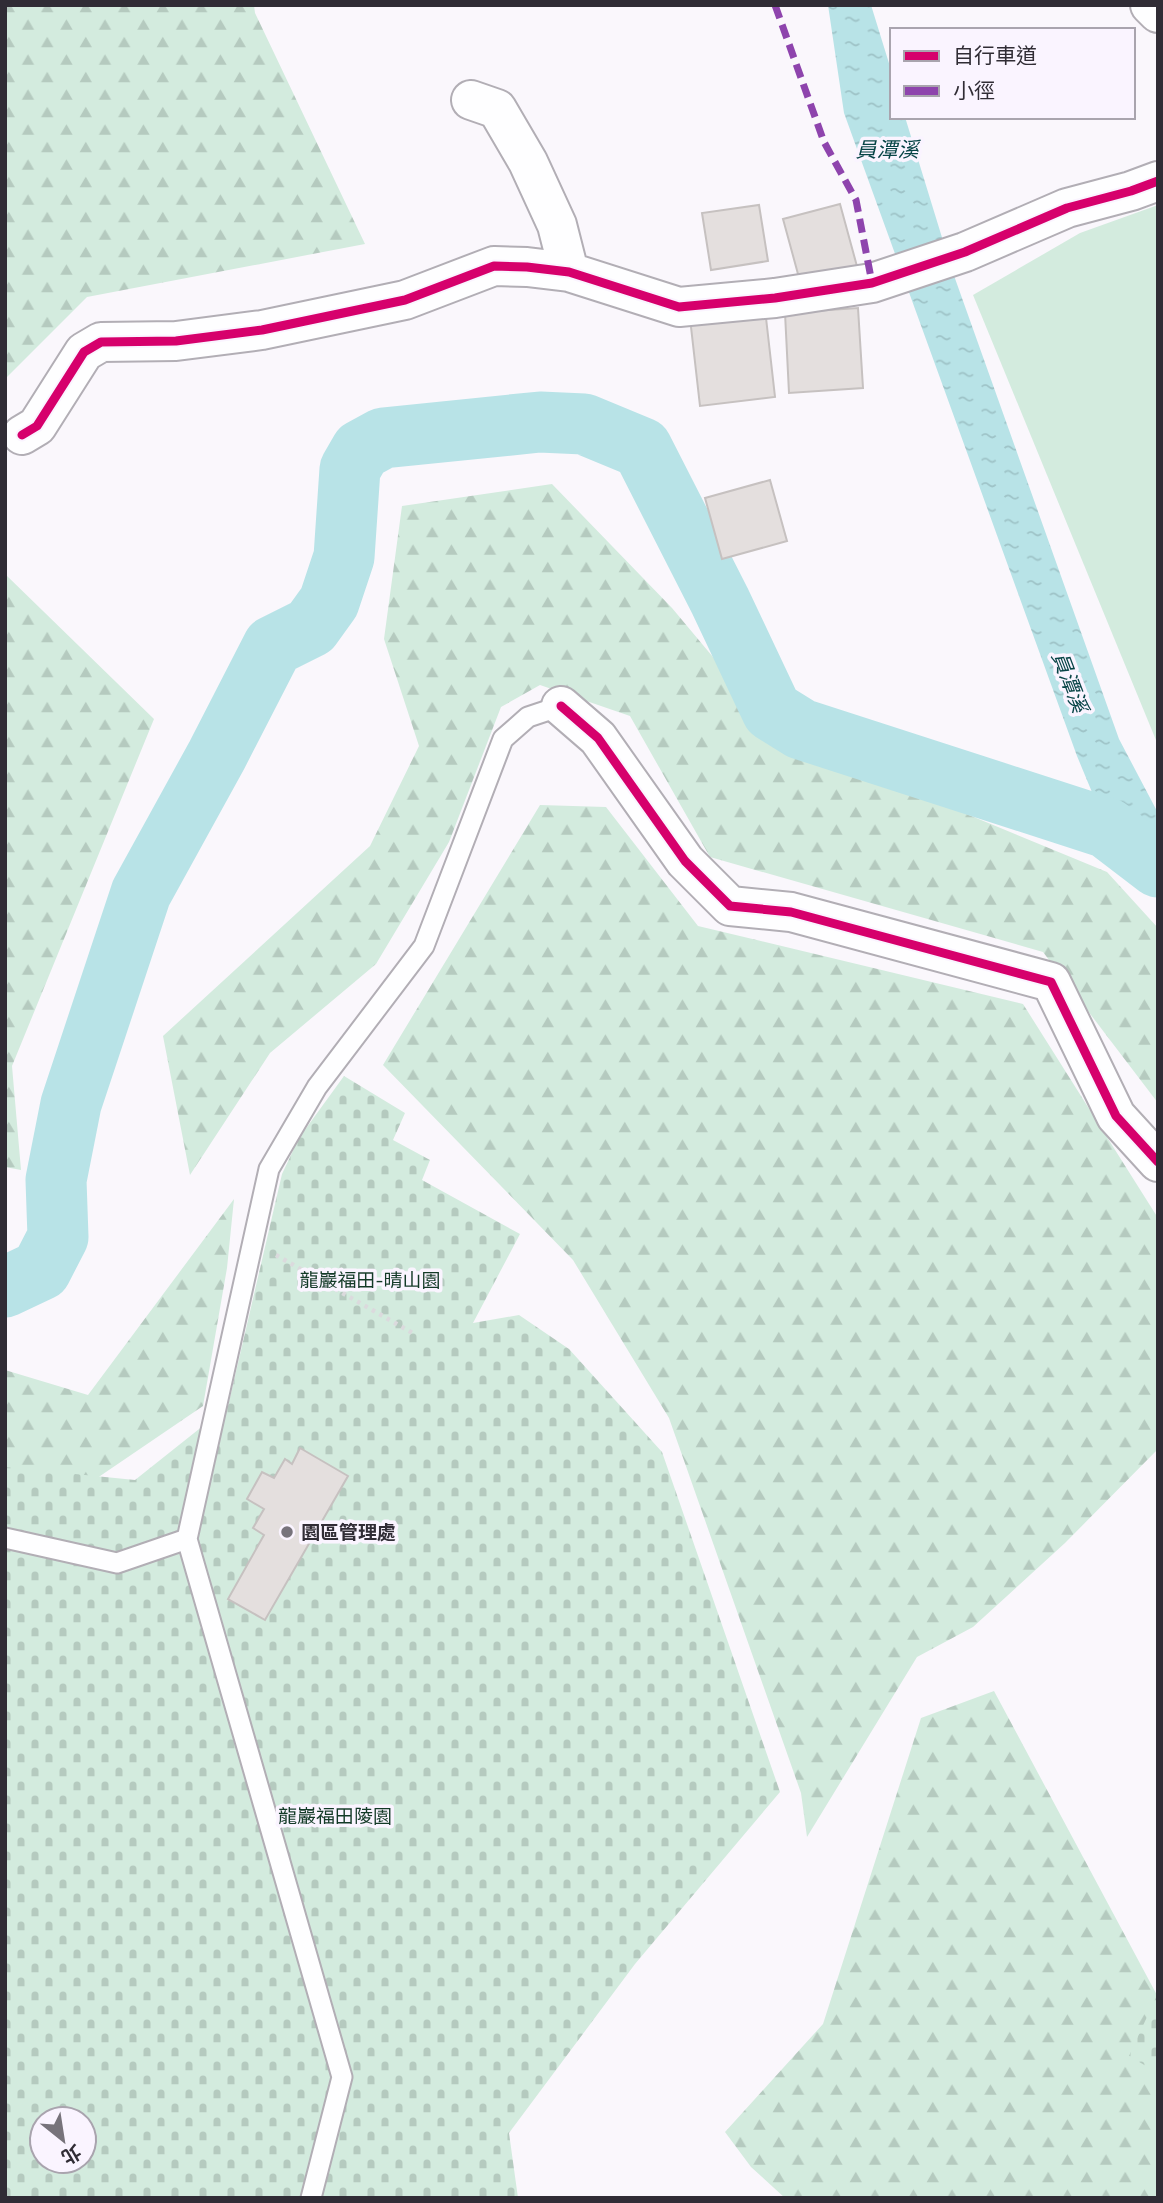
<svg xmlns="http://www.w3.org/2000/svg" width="1163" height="2203" font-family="Figtree,'Noto Sans TC',sans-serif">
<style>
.forest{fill:url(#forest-firs)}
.cemetery{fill:url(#cemetery-stones);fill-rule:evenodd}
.park{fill:#d3ebde}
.water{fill:url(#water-ripples)}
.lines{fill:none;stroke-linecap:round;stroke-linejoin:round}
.river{stroke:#b8e3e7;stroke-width:61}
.building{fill:#e4dfde;stroke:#c6c1c0;stroke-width:2}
.lane-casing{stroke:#b2aeb5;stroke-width:23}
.street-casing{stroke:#b2aeb5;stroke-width:42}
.secondary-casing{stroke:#b2aeb5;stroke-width:42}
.path{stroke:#dbdadd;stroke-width:4.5;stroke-dasharray:3.5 5;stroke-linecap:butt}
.lane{stroke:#fefeff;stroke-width:19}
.street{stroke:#fefeff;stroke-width:38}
.secondary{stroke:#fefeff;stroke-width:38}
.quiet{stroke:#8e44ad;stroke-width:7;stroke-dasharray:14 7;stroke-linecap:butt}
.cycleway-casing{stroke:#faf4ff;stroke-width:13}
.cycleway{stroke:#d6006c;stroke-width:9}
.poi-dot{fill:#77737b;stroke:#faf4ff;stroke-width:2.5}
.labels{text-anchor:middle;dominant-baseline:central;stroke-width:7;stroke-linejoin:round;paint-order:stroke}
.park-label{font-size:19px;fill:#133a27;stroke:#faf4ff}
.poi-label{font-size:19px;font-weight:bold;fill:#302c35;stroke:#faf4ff;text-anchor:start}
.water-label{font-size:21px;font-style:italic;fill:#074446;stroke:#faf4ff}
</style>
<defs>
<pattern id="forest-firs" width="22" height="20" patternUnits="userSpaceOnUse" patternTransform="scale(1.75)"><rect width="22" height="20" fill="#d3ebde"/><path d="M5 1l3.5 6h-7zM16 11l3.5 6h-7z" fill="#b5cabf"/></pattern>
<pattern id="cemetery-stones" width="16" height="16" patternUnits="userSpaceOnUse" patternTransform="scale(1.75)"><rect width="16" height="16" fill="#d3ebde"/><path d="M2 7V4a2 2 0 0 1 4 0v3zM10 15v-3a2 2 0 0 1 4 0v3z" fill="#b5cabf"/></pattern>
<pattern id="water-ripples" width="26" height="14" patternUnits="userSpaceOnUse" patternTransform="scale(1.75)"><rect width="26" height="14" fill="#b8e3e7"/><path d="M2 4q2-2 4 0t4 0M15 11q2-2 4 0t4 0" fill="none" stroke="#9ec3c7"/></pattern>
</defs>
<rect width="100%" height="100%" fill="#faf7fc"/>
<path class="forest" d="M5 5H254L255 13 365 244 87 297 5 379Z
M552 484 672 608 780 737 1107 872 1158 928V1103L1043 952 710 857 630 716 540 685 501 707 449 842 376 964 270 1053 190 1175 163 1036 370 846 419 746 384 639 402 506Z
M5 574 154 719 12 1066 21 1170 5 1167Z
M540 805 606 807 698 926 1023 1004 1158 1218V1449L1065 1543 973 1627 917 1657 807 1837 801 1793 669 1418 573 1260 383 1065Z
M234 1199 227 1268 203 1406 81 1489 5 1477V1370L88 1395Z
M994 1691 1158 1997V2198H785L751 2167 725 2132 823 2024 921 1718Z"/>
<path class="cemetery" d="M344 1076 405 1113 393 1140 430 1160 422 1180 520 1234 473 1323 519 1315 569 1349 662 1452 780 1792 635 1964 509 2133 518 2198H5V1467L135 1480 228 1406 282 1174 299 1138ZM42 2119H84V2161H42Z
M1158 1993V2073L1129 2056Z"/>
<path class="park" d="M1158 205V745L973 295 1080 233Z"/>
<path class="water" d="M828 5H871L892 73V117H905L952 270 1119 739 1158 813V894L1123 867 1077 756 844 113Z"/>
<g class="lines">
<path class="river" d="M5 1287 41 1270 58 1237 56 1180 71 1104 141 893 217 755 273 646 311 627 329 602 344 557 350 469 361 450 383 438 540 422 584 424 642 448 720 601 772 711 801 729 1107 828 1158 867"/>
</g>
<path class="building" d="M840 204 858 270 801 285 783 219Z
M759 205 768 261 711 270 702 213Z
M858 308 863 388 789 393 785 313Z
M765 309 775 397 700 406 690 318Z
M770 480 787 541 722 559 705 498Z
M300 1448 348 1476 265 1620 228 1599 264 1535 253 1528 264 1509 247 1499 262 1472 274 1478 285 1459 292 1464Z"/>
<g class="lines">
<g class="lane-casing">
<path id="lane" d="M5 1538 117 1563 187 1539
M311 2198 342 2077 187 1539 269 1169 317 1087 424 946 503 739 528 717 561 706"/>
</g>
<g class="street-casing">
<path id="street" d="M471 100 497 109 528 162 557 225 569 272
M22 435 37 426 84 352 101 342 176 341 262 330 405 300 494 266 527 267 569 272 679 307 775 298 872 283 965 252 1067 208 1131 191 1158 181
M561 706 598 738 685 861 730 906 791 912 1051 982 1116 1116 1158 1162"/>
</g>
<g class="secondary-casing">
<path id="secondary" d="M1150 5 1158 13"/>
</g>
<path class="path" d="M276 1255 416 1335"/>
<use href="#lane" class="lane"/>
<use href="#street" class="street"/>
<use href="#secondary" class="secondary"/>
<path class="quiet" d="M775 5 824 142 856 200 872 283"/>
<g class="cycleway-casing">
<path id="cycleway" d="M22 435 37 426 84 352 101 342 176 341 262 330 405 300 494 266 527 267 569 272 679 307 775 298 872 283 965 252 1067 208 1131 191 1158 181
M561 706 598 738 685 861 730 906 791 912 1051 982 1116 1116 1158 1162"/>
</g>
<use href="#cycleway" class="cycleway"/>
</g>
<circle class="poi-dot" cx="287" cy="1532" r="7"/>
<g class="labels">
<g class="park-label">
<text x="370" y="1280">龍巖福田-晴山園</text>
<text x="335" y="1816">龍巖福田陵園</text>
</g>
<g class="poi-label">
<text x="301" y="1532">園區管理處</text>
</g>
<g class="water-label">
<text x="887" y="149">員潭溪</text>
<text transform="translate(1070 682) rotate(69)">員潭溪</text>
</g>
</g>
<rect width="1163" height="2203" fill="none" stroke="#302c35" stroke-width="14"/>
<rect x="890" y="28" width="245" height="91" fill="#faf4ff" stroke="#a9a4ae" stroke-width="2"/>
<rect x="904" y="51" width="35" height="10" fill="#d6006c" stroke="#a9a4ae" stroke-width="2"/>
<text x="953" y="63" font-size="21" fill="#302c35">自行車道</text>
<rect x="904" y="86" width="35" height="10" fill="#8e44ad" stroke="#a9a4ae" stroke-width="2"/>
<text x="953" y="98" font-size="21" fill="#302c35">小徑</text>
<g transform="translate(63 2140) rotate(150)"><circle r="33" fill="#faf4ff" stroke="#a9a4ae" stroke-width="2"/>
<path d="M0-5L12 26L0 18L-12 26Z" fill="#77737b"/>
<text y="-10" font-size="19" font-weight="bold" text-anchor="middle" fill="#302c35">北</text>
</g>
</svg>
